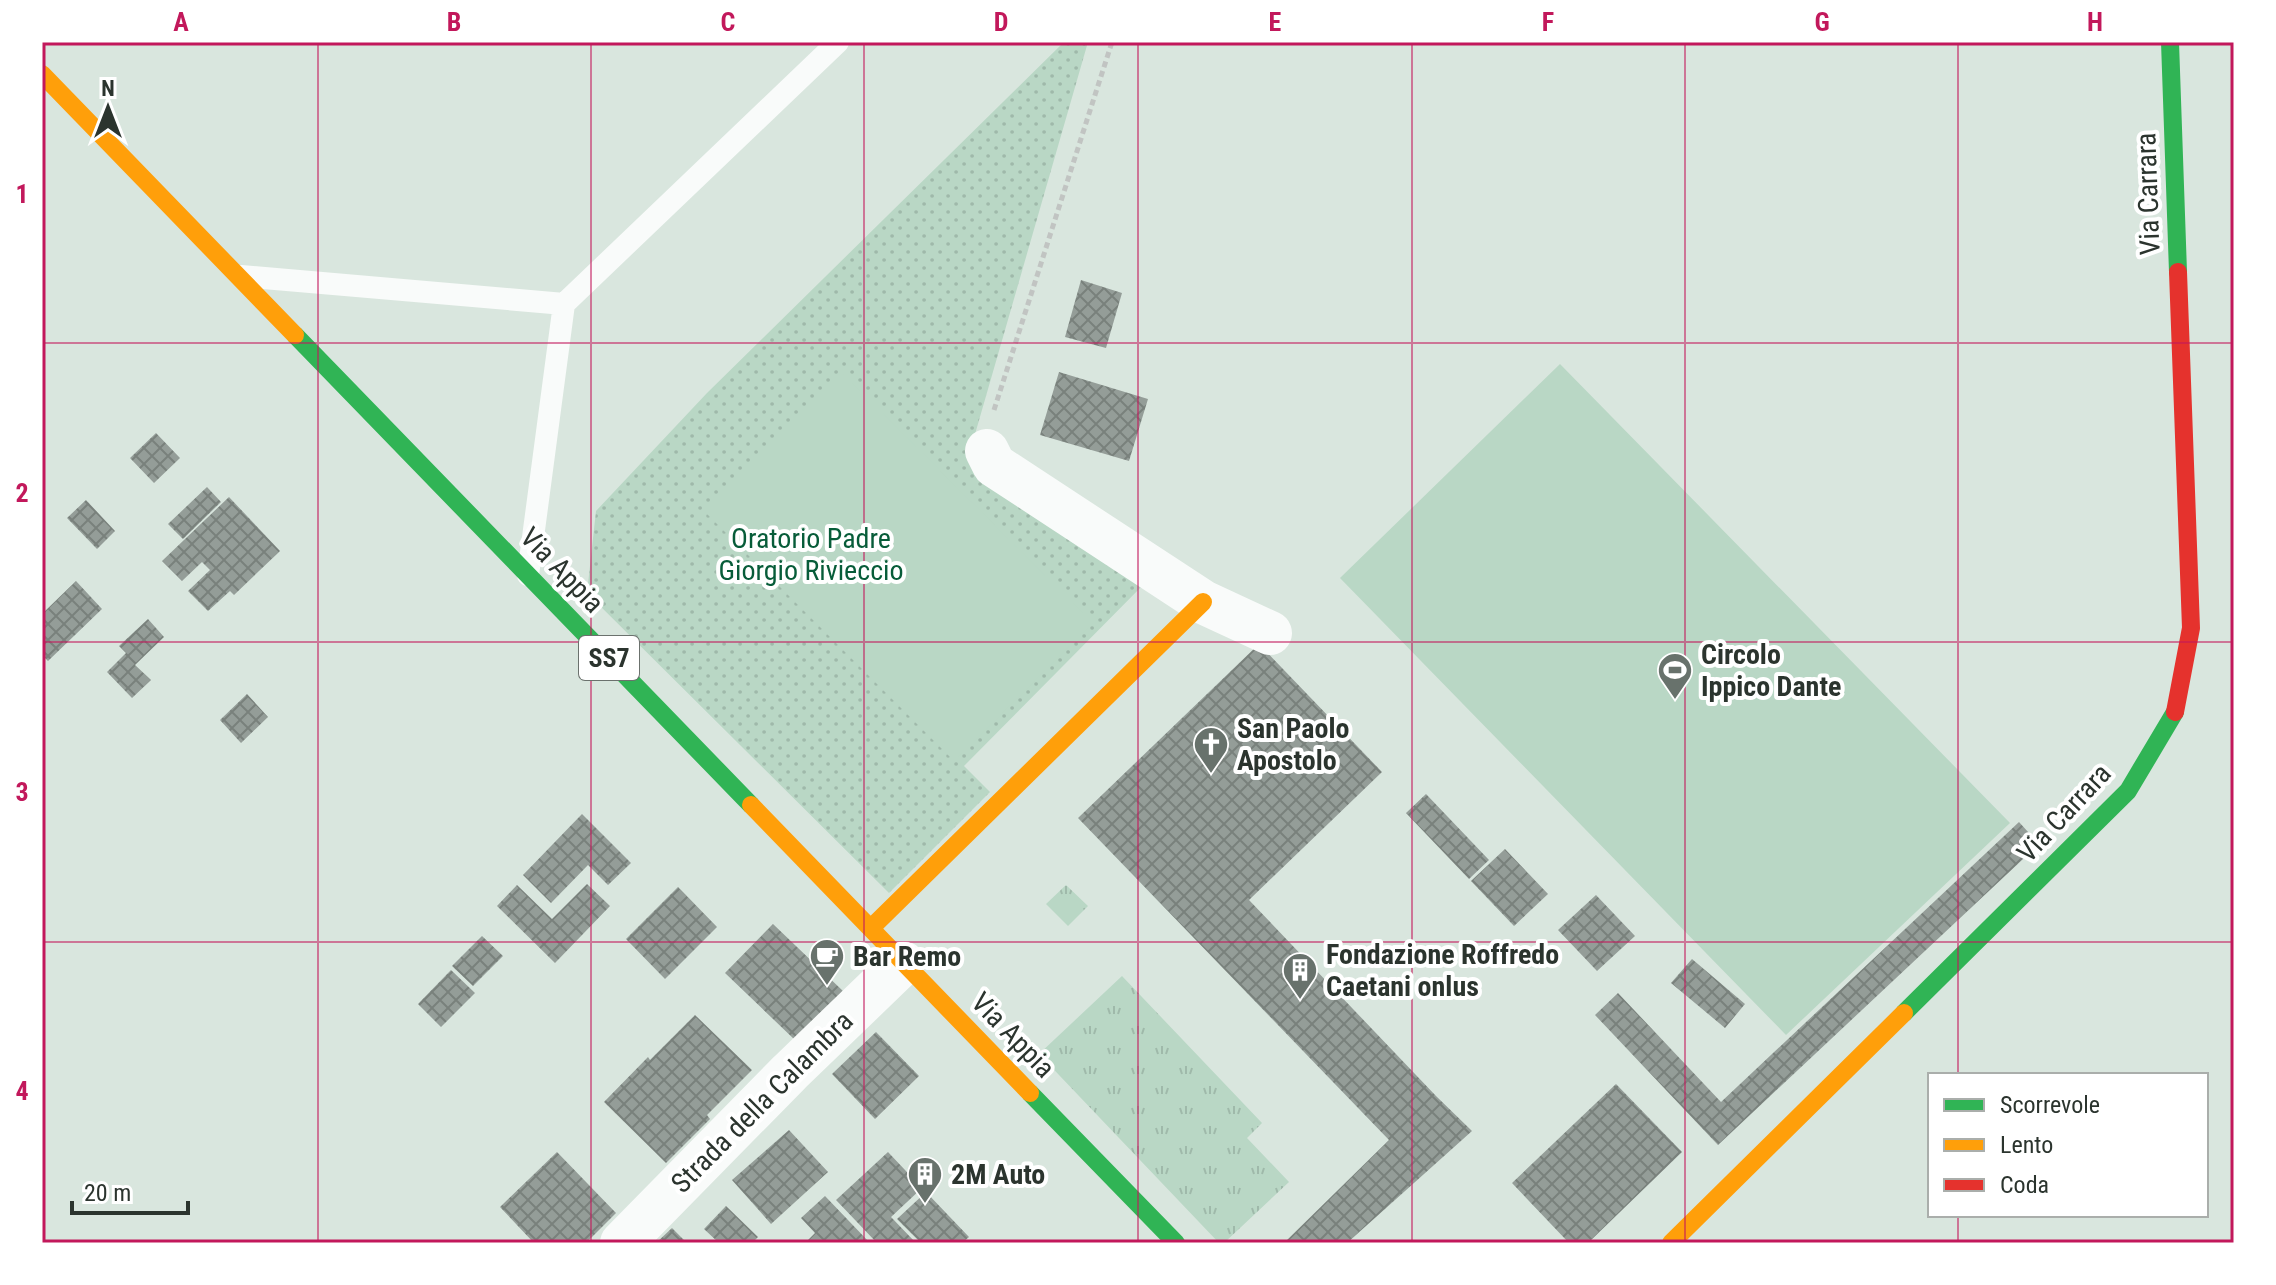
<svg xmlns="http://www.w3.org/2000/svg" width="2276" height="1285" font-family="'Roboto Condensed',sans-serif">
<style>
.grass{fill:url(#grass-tufts)}
.park{fill:url(#park-dots)}
.garden{fill:#b9d7c5}
.building{fill:url(#building-cross-hatch)}
.lines{fill:none;stroke-linecap:round;stroke-linejoin:round}
.path{stroke:#c1c4c2;stroke-width:5;stroke-dasharray:6 4;stroke-linecap:butt}
.lane{stroke:#f9fbfa;stroke-width:22}
.street{stroke:#f9fbfa;stroke-width:44}
.fast{stroke:#30b455;stroke-width:18}
.slow{stroke:#ff9f0a;stroke-width:18}
.jam{stroke:#e5322d;stroke-width:18}
.grid{fill:none;stroke:#c2185b;stroke-width:2;stroke-opacity:0.55}
.labels{text-anchor:middle;dominant-baseline:central;stroke-width:8;stroke-linejoin:round;paint-order:stroke}
.shield{fill:#fff;stroke:#6b716d;stroke-width:2}
.shield-label{font-size:26px;font-weight:bold;fill:#2b342e}
.street-label{font-size:28px;fill:#2b342e;stroke:#fff}
.park-label{font-size:28px;fill:#075c39;stroke:#fff}
.poi-label{font-size:28px;font-weight:bold;fill:#2b342e;stroke:#fff;text-anchor:start}
.neatline{fill:none;stroke:#c2185b;stroke-width:3}
.grid-label{font-size:26px;text-anchor:middle;font-weight:bold;fill:#c2185b}
</style>
<defs>
<pattern id="grass-tufts" width="24" height="20" patternUnits="userSpaceOnUse" patternTransform="scale(2)"><rect width="24" height="20" fill="#b9d7c5"/><path d="M3 7l-1-3M5 7V3M7 7l1-3M15 17l-1-3M17 17v-4M19 17l1-3" fill="none" stroke="#9fb9aa"/></pattern>
<pattern id="park-dots" width="8" height="8" patternUnits="userSpaceOnUse" patternTransform="scale(2)"><rect width="8" height="8" fill="#b9d7c5"/><path d="M2 2h.1M6 6h.1" fill="none" stroke="#9fb9aa" stroke-width="1.8" stroke-linecap="round"/></pattern>
<pattern id="building-cross-hatch" width="8" height="8" patternUnits="userSpaceOnUse" patternTransform="scale(2)"><rect width="8" height="8" fill="#949d98"/><path d="M0 0l8 8M0 8l8-8" fill="none" stroke="#79817c"/></pattern>
</defs>
<rect width="100%" height="100%" fill="#d9e6de"/>
<path class="grass" d="M1066 885 1088 906 1068 926 1046 904Z
M1122 976 1262 1123 1247 1138 1289 1182 1224 1243H1219L1039 1054Z"/>
<path class="park" d="M1064 42H1088L969 455 1150 578 964 766 990 792 889 893 587 593 596 511 707 393Z"/>
<path class="garden" d="M1560 364 2010 823 1786 1035 1340 578Z
M843 374 1093 623 954 761 705 512Z"/>
<path class="building" d="M1081 280 1122 293 1106 348 1065 337Z
M1059 372 1148 399 1129 461 1040 435Z
M156 433 180 458 154 483 130 458Z
M207 487 221 502 183 539 168 524Z
M229 497 280 551 234 595 230 591 208 611 188 591 210 570 202 562 182 581 162 561Z
M86 500 115 531 97 549 67 518Z
M76 581 102 609 48 661 42 655V614Z
M148 619 164 637 135 665 151 680 132 698 107 672 126 653 119 646Z
M1259 644 1382 772 1249 900 1436 1096 1472 1131 1347 1243H1284L1389 1140 1078 818Z
M247 694 268 717 241 743 220 720Z
M1426 794 1489 860 1469 879 1406 813Z
M582 814 631 863 608 885 588 865 551 903 523 875Z
M2019 822 2039 844 1718 1145 1595 1015 1618 993 1721 1102Z
M1505 849 1548 894 1514 926 1471 881Z
M587 884 610 906 555 963 497 906 517 885 552 919Z
M678 887 717 927 665 979 626 939Z
M1596 895 1635 936 1597 971 1558 930Z
M773 924 844 992 796 1041 725 973Z
M482 936 503 956 473 986 452 966Z
M1692 959 1745 1004 1725 1028 1671 983Z
M451 970 475 993 441 1027 418 1004Z
M695 1015 752 1070 707 1115 710 1119 666 1163 604 1102 648 1057 650 1060Z
M876 1032 919 1076 875 1119 832 1074Z
M1616 1084 1682 1152 1588 1243H1569L1512 1183Z
M789 1130 828 1172 771 1224 732 1180Z
M557 1152 616 1213 586 1243H534L500 1207Z
M888 1152 922 1188 891 1217 916 1243H877L836 1200Z
M926 1192 969 1237 962 1243H921L897 1219Z
M825 1196 870 1243H811L808 1240 815 1233 801 1218Z
M726 1206 758 1237 752 1243H719L704 1229Z
M672 1228 687 1243H656Z"/>
<g class="lines">
<path class="path" d="M994 410 1112 42"/>
<path class="lane" d="M241 276 564 304 838 42
M528 575 564 304"/>
<path class="street" d="M987 451 994 465 1203 602 1270 633
M622 1243 790 1072 903 963"/>
<path class="fast" d="M2170 42 2178 272
M295 335 751 805
M1904 1013 2128 791 2175 712
M1030 1093 1176 1243"/>
<path class="slow" d="M42 74 295 335
M751 805 1030 1093
M871 928 1203 602
M1671 1243 1904 1013"/>
<path class="jam" d="M2175 712 2191 628 2178 272"/>
</g>
<path class="grid" d="M318 42V1243M591 42V1243M864 42V1243M1138 42V1243M1412 42V1243M1685 42V1243M1958 42V1075M42 343H2234M42 642H2234M42 942H2234M1958 1215V1243"/>
<defs>
<g id="stadium-pin" transform="scale(1.8)"><path d="M0 17L-7.5 6A9.5 9.5 0 1 1 7.5 6Z" fill="#68726c" stroke="#fff"/><path d="M0-5a6.5 5 0 1 0 0 10a6.5 5 0 1 0 0-10ZM-3.5-1.8h7v3.6h-7Z" fill="#fff"/></g>
<g id="church-pin" transform="scale(1.8)"><path d="M0 17L-7.5 6A9.5 9.5 0 1 1 7.5 6Z" fill="#68726c" stroke="#fff"/><path d="M-1.2-6h2.4v3.5h3.3v2.4h-3.3V6h-2.4V-.1h-3.3v-2.4h3.3Z" fill="#fff"/></g>
<g id="cafe-pin" transform="scale(1.8)"><path d="M0 17L-7.5 6A9.5 9.5 0 1 1 7.5 6Z" fill="#68726c" stroke="#fff"/><path d="M-5.5-4.5H6V0H3Q3 3.5 0 3.5H-2.5Q-5.5 3.5-5.5 0ZM3-3.2v2h1.7v-2ZM-6 4.5H4V6H-6Z" fill="#fff"/></g>
<g id="building-pin" transform="scale(1.8)"><path d="M0 17L-7.5 6A9.5 9.5 0 1 1 7.5 6Z" fill="#68726c" stroke="#fff"/><path d="M-4-6H4V6H1V3H-1V6H-4ZM-2.5-4.3h1.7v1.8h-1.7ZM.8-4.3h1.7v1.8H.8ZM-2.5-1h1.7V.8h-1.7ZM.8-1h1.7V.8H.8Z" fill="#fff"/></g>
</defs>
<g fill-rule="evenodd">
<use href="#stadium-pin" x="1675" y="670"/>
<use href="#church-pin" x="1211" y="744"/>
<use href="#cafe-pin" x="827" y="956"/>
<use href="#building-pin" x="1300" y="970"/>
<use href="#building-pin" x="925" y="1174"/>
</g>
<g class="labels">
<rect class="shield" x="579" y="636" width="60" height="44" rx="6"/>
<g class="shield-label">
<text x="609" y="658">SS7</text>
</g>
<g class="street-label">
<text transform="translate(2148 194) rotate(-92)">Via Carrara</text>
<text transform="translate(562 570) rotate(46)">Via Appia</text>
<text transform="translate(2064 813) rotate(-47)">Via Carrara</text>
<text transform="translate(1013 1035) rotate(46)">Via Appia</text>
<text transform="translate(762 1102) rotate(-45)">Strada della Calambra</text>
</g>
<g class="park-label">
<text x="811" y="538">Oratorio Padre<tspan x="811" dy="32">Giorgio Rivieccio</tspan></text>
</g>
<g class="poi-label">
<text x="1701" y="654">Circolo<tspan x="1701" dy="32">Ippico Dante</tspan></text>
<text x="1237" y="728">San Paolo<tspan x="1237" dy="32">Apostolo</tspan></text>
<text x="1326" y="954">Fondazione Roffredo<tspan x="1326" dy="32">Caetani onlus</tspan></text>
<text x="853" y="956">Bar Remo</text>
<text x="951" y="1174">2M Auto</text>
</g>
</g>
<rect width="2276" height="1285" fill="none" stroke="#ffffff" stroke-width="88"/>
<rect x="1928" y="1073" width="280" height="144" fill="#ffffff" stroke="#aaaeab" stroke-width="2"/>
<rect x="1944" y="1099" width="40" height="12" fill="#30b455" stroke="#aaaeab" stroke-width="2"/>
<text x="2000" y="1113" font-size="24" fill="#2b342e">Scorrevole</text>
<rect x="1944" y="1139" width="40" height="12" fill="#ff9f0a" stroke="#aaaeab" stroke-width="2"/>
<text x="2000" y="1153" font-size="24" fill="#2b342e">Lento</text>
<rect x="1944" y="1179" width="40" height="12" fill="#e5322d" stroke="#aaaeab" stroke-width="2"/>
<text x="2000" y="1193" font-size="24" fill="#2b342e">Coda</text>
<g transform="translate(108 108)" stroke="#ffffff" stroke-width="6" paint-order="stroke">
<path d="M0-6L14 30L0 20L-14 30Z" fill="#2b342e"/>
<text y="-12" font-size="22" font-weight="bold" text-anchor="middle" fill="#2b342e">N</text>
</g>
<path d="M72 1201v12h116v-12" fill="none" stroke="#2b342e" stroke-width="4"/>
<text x="84" y="1201" font-size="24" fill="#2b342e" stroke="#ffffff" stroke-width="6" paint-order="stroke">20 m</text>
<rect x="44" y="44" width="2188" height="1197" class="neatline"/>
<g class="grid-label">
<text x="181" y="31">A</text>
<text x="454" y="31">B</text>
<text x="728" y="31">C</text>
<text x="1001" y="31">D</text>
<text x="1275" y="31">E</text>
<text x="1548" y="31">F</text>
<text x="1822" y="31">G</text>
<text x="2095" y="31">H</text>
<text x="22" y="203">1</text>
<text x="22" y="502">2</text>
<text x="22" y="801">3</text>
<text x="22" y="1100">4</text>
</g>
</svg>
